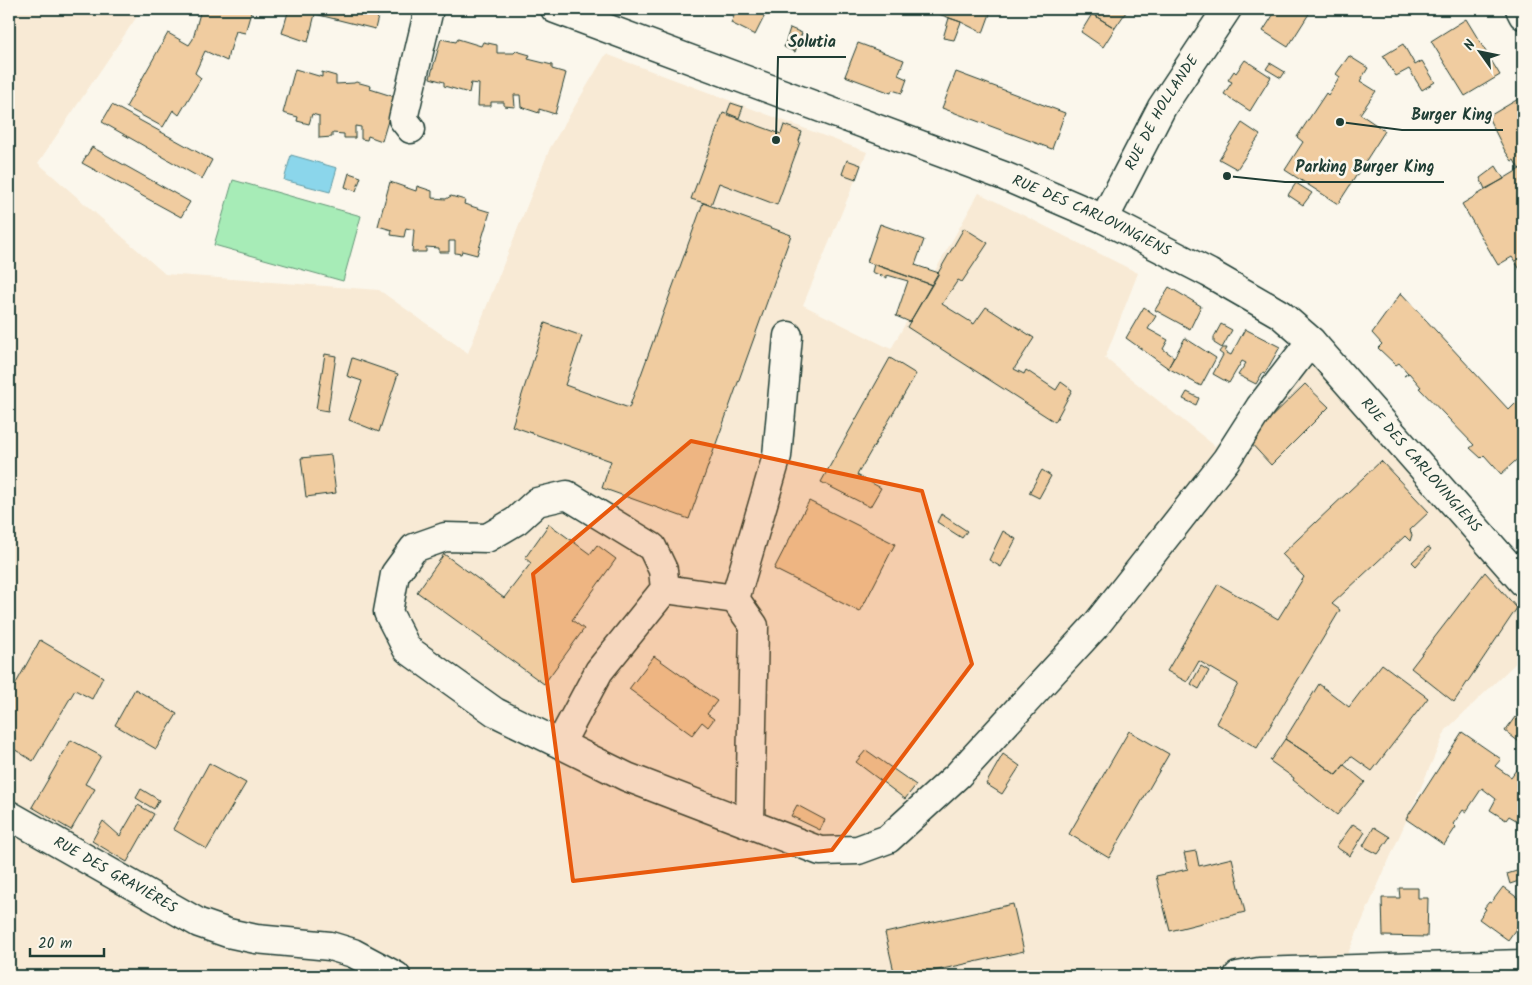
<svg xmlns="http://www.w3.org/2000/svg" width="1532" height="985" font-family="Kalam,sans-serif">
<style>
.built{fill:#f8ead5}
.green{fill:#a7ecb7;stroke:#639476}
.water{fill:#8bd6eb;stroke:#6099a2}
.building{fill:#f0cca0;stroke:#1f3d34}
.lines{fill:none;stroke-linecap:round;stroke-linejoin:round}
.minor-casing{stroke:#1f3d34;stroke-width:31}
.major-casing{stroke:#1f3d34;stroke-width:31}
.minor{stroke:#fbf7ec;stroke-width:28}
.major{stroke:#fbf7ec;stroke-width:28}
.marked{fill:#e8590c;fill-opacity:0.2;stroke:#e8590c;stroke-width:4;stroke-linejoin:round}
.labels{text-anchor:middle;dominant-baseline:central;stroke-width:5;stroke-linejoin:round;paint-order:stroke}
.street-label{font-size:15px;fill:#1f3d34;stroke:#fbf7ec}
.leader{fill:none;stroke:#1f3d34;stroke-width:2}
.callout-dot{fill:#1f3d34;stroke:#fbf7ec;stroke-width:2}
.callout-label{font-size:16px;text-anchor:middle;font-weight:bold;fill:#1f3d34;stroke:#fbf7ec;stroke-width:5;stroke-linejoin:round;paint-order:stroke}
</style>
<rect width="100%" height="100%" fill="#fbf7ec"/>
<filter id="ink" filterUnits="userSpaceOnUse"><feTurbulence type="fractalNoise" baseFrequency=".02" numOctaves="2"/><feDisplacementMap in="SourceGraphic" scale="10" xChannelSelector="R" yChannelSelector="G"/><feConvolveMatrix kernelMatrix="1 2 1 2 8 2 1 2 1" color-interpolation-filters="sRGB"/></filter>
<g filter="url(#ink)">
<path class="built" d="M9 9H142L38 163 165 274 379 290 468 353 550 148 606 54 867 152 803 305 891 349 979 193 1138 273 1105 358 1215 446 1306 352 1523 589V656L1446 730 1338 976H9Z"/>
<path class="green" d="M233 180 361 216 343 281 214 245Z"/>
<path class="water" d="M291 155 337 168 330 192 284 180Z"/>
<path class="building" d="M201 9H252L245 33 236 31 230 51H229L227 61 205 51 195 73 201 78 179 115 173 110 163 127 126 107 168 33 189 45 193 39Z
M289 9H298L313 13 314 9H382L381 14 379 13 375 29 315 14 308 42 282 33Z
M737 9H750L765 15 755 35 731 23Z
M925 9H986L991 11 983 33 961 22Z
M1095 9H1121L1126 12 1115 28 1092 14Z
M1277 9H1312L1288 47 1263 31Z
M1092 14 1115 28 1103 47 1081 32Z
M949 18 961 22 954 40 943 38Z
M1466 19 1500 75 1465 96 1431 41Z
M790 28 802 33 795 52 784 47Z
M441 39 456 42 458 39 481 46 483 42 497 45V53H514L516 51 530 55 528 59 552 65V69L566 73 555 114 539 109V113L521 107 520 95H514L515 107 504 106V102H491V106H478L479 84 471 83 469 93 444 86V82L430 78Z
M858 43 904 60 898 75 907 79 902 93 892 90 891 93 845 76Z
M1403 44 1415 65 1422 61 1435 82 1422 90 1409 69 1396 76 1383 56Z
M1349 56 1368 68 1360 81 1376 91 1360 114 1385 131 1338 204 1285 170 1303 142 1297 137 1326 93 1328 95 1340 77 1336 74Z
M1245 60 1271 77 1250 111 1224 94 1232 82 1228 80 1234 71 1236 73Z
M1270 63 1285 72 1281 78 1266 69Z
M295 69 322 77V72L336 76V84L354 83 356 82 371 86 370 89 395 97 382 141 368 136 367 140 361 139V127L355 126V138H344V134L332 133V137L319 138V116L312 114 309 124 297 121 298 117 283 113Z
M956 72 1065 113 1052 149 942 108Z
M1520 98 1523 103V167L1519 169 1514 160 1512 161 1505 151 1489 119 1491 115Z
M731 103 743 107 739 118 727 113Z
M112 105 212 160 202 179 102 122Z
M723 113 781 134 784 125 802 132 799 141 800 142 777 205 719 183 711 205 691 199Z
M1242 123 1260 135 1237 169 1219 159Z
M92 147 190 202 181 217 82 163Z
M847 160 861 165 856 179 842 174Z
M1496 166 1504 179 1485 189 1480 178Z
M1523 167V274L1512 257 1498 265 1462 204Z
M349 173 361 177 356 191 345 187Z
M390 182 416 191 417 186 432 191V198L446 199 451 196 465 200 464 204 490 212 477 255 462 251 461 254 455 253V241H449V252H439V248L426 247V252H412L414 230 406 228 404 237 391 235 392 230 378 226Z
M1296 183 1312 193 1303 205 1288 195Z
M703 203 791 235 689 519 602 488 611 461 512 426 545 323 582 336 565 385 629 408Z
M880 224 924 240 915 265 939 273 932 285 867 262Z
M964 228 988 243 962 282 958 280 942 304 974 324 986 307 1034 338 1014 369 1024 374 1026 370 1056 390 1061 382 1072 390 1055 422 907 327Z
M874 264 932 285 910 322 896 316 908 281 887 275V278L872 272Z
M1169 287 1201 306 1190 329 1155 310Z
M1401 293 1509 410 1523 396V454L1501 474 1484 455 1481 458 1470 448 1474 445 1419 388 1421 387 1409 373 1404 376 1408 373 1399 363 1396 365 1378 348 1382 344 1372 333Z
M1144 307 1156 316 1148 329 1168 340 1163 349 1174 357 1168 368 1126 338Z
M1221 324 1232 330 1222 348 1214 343V337Z
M1245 329 1280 347 1265 373 1263 372 1256 384 1238 375 1246 363 1242 361 1229 383 1213 374 1223 355 1219 352 1222 348H1227L1225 352 1231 355Z
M1185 338 1216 358 1201 386 1168 368Z
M325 354 336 356 328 411 316 409Z
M352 358 398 374 379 432 349 420 362 381 347 376Z
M890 358 916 374 857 475 881 488 870 507 821 482Z
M1305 384 1329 407 1271 465 1248 440Z
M1187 392 1199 398 1196 405 1183 399Z
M331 455 336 493 306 497 301 458Z
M1381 461 1429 512 1410 530 1412 535 1410 541 1405 536 1332 604 1340 610 1257 748 1216 723 1238 684 1199 661 1187 682 1167 671 1218 584 1278 619 1304 577 1282 554Z
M1042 470 1051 476 1039 498 1029 493Z
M809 501 895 544 860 612 774 569Z
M941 514 967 531 962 538 937 522Z
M549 524 590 554 597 545 616 559 572 620 584 629 544 684 417 592 444 554 504 598 531 563 525 558Z
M1003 531 1016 539 1001 567 989 560Z
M1428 547 1431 549 1416 566 1412 562Z
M1485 572 1517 608 1454 702 1411 668Z
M40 640 103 677 92 699 75 690 33 761 9 746V696Z
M654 656 717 701 707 714 714 719 708 727 702 722 692 735 629 689Z
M1382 664 1428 698 1372 771 1351 756 1336 775 1308 754 1285 739 1319 684 1349 707Z
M1201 666 1209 671 1199 689 1191 684Z
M135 689 177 714 156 749 115 725Z
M1515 717 1523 724V745L1505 731Z
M1129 731 1169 754 1109 858 1069 834Z
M1462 732 1501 759 1495 766 1511 777 1516 770 1523 775V824L1509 816 1506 820 1490 810 1496 799 1482 788 1466 812 1463 810 1453 824 1456 827 1444 845 1406 819Z
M1285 739 1308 754 1336 775 1344 765 1365 782 1337 815 1293 780 1294 778 1270 761Z
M71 740 101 756 85 784 95 789 71 830 32 807Z
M866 750 916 785 905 799 856 762Z
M1003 754 1020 766 1002 794 986 784Z
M209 763 246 783 207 849 173 829Z
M141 789 159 800 154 809 136 798Z
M138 805 154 814 127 862 92 841 103 821 120 836Z
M797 805 825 820 820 830 791 816Z
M1353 824 1365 832 1350 856 1336 847Z
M1374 827 1390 837 1378 854 1363 846Z
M1196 851 1199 866 1232 858 1245 912 1170 931 1156 876 1188 869 1184 853Z
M1523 869V884L1522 880 1510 884 1507 874Z
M1503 887 1523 902V919L1508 940 1479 919 1486 909 1484 908 1489 902 1491 903Z
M1399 888H1418V898H1428L1427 937 1383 936 1382 898H1400Z
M1013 904 1024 951 911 976H895L885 933Z"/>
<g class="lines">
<g class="minor-casing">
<g id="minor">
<path id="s1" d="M555 9 1004 176 1104 219 1209 273 1280 314 1311 341 1523 582"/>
<path d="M411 129 403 119 429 9"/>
<path id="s2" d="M1104 219 1162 107 1227 9"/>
<path d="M665 589 735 599 754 626 750 824"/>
<path d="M735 599 777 456 788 336"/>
<path d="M560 744 599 671 665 589 663 570 652 547 567 495 537 502 516 521 487 538 445 537 414 548 395 574 388 612 407 649 495 712 627 777 820 851 858 850 888 839 958 775 1096 625 1226 460 1260 407 1311 341"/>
<path id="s3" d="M9 815 199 923 228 933 256 939 330 946 353 953 396 976"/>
<path d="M1238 976 1259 972 1523 964"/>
</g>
</g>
<g class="major-casing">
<path id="major" d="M1520 9 1523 15"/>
</g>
<use href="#minor" class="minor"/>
<use href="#major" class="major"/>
</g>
</g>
<path class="marked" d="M691 441 922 491 972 664 832 850 573 881 533 574Z"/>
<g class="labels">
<g class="street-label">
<text stroke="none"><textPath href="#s2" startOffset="121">RUE DE HOLLANDE</textPath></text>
<text stroke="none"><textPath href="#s1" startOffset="575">RUE DES CARLOVINGIENS</textPath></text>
<text stroke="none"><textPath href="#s1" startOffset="995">RUE DES CARLOVINGIENS</textPath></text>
<text stroke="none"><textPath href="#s3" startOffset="122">RUE DES GRAVIÈRES</textPath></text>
</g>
</g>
<path class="leader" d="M776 140L778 57H846M1340 122L1402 130H1503M1227 176L1285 182H1444"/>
<g class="callout-dot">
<circle cx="776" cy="140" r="5"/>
<circle cx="1340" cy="122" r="5"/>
<circle cx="1227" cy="176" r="5"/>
</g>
<g class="callout-label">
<text x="812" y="47">Solutia</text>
<text x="1452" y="120">Burger King</text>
<text x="1365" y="172">Parking Burger King</text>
</g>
<rect width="1532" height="985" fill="none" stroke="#fbf7ec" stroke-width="30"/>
<rect x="15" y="15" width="1502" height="955" fill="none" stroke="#1f3d34" stroke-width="2" filter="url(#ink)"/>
<g transform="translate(1480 52) rotate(303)" stroke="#fbf7ec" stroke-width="4" paint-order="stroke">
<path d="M0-4L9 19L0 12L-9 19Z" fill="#1f3d34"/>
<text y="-8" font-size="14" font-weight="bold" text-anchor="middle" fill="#1f3d34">N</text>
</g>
<path d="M30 948v8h74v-8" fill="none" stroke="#1f3d34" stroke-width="2.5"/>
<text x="38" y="948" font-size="15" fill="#1f3d34" stroke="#fbf7ec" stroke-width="4" paint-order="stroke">20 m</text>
</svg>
